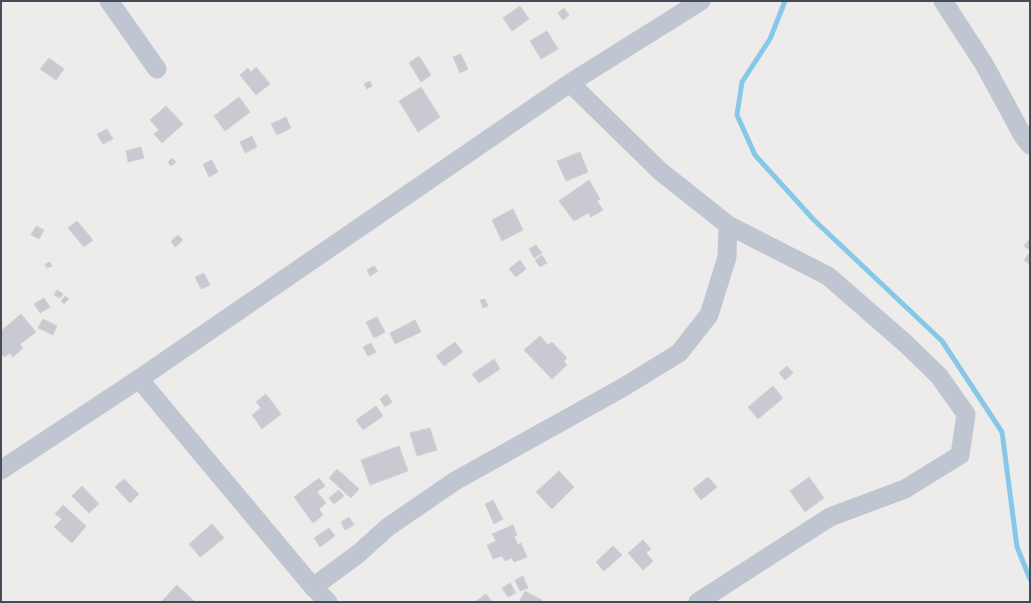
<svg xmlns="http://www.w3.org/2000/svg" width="1031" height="603" font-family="'Sofia Sans Condensed',sans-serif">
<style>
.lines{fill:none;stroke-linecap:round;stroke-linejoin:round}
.stream{stroke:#87c8e9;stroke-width:5}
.building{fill:#c9cad1;stroke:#cfd1d7}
.minor{stroke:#bfc6d1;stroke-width:19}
</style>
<rect width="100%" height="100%" fill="#eeeceb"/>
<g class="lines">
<path class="stream" d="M785 1 770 39 742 82 737 115 755 155 814 220 942 341 1002 432 1017 547 1030 579"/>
</g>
<path class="building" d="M520 6 529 19 512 31 503 18Z
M564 8 569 15 563 20 558 13Z
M547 31 558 49 541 59 530 41Z
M461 54 468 69 460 73 453 57Z
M419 56 431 75 421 82 409 63Z
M49 58 64 69 56 80 40 69Z
M256 67 270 84 256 95 240 75 248 68 251 72Z
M370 81 372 86 367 89 364 84Z
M421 87 440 117 418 132 399 101Z
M239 97 250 112 225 131 214 116Z
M166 106 183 124 162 143 154 134 159 130 150 120Z
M286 117 291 128 277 135 271 124Z
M107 129 113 139 103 144 97 134Z
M252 136 257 147 245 153 240 142Z
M141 147 144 158 128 162 126 151Z
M580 152 588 172 566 181 557 161Z
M172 158 176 162 171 166 168 162Z
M212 160 218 172 209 177 203 164Z
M589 180 600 199 597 201 603 210 591 217 588 213 574 221 559 201Z
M513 209 523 230 502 241 492 220Z
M77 221 93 240 84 247 68 228Z
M36 226 44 230 39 239 31 235Z
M178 235 183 240 175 247 171 241Z
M1030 238V250L1024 246Z
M536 245 542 253 534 258 529 249Z
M1030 252V265L1024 260Z
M542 255 547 263 540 267 535 260Z
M520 260 526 269 516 277 509 269Z
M50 262 52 266 47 268 45 264Z
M374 266 378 271 370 276 367 270Z
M204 273 210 285 201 289 195 277Z
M57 290 63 294 60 298 54 295Z
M65 296 69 299 64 304 61 301Z
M44 298 50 307 40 313 34 304Z
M485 299 488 306 483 308 480 300Z
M21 314 36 332 20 344 23 348 13 357 10 353 4 357 1 353V331Z
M377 317 385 332 374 338 366 322Z
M43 319 57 326 53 335 38 328Z
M415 320 421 332 395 344 390 333Z
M540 336 548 345 552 342 567 358 564 361 567 365 552 379 524 350Z
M455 342 463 352 444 366 436 356Z
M371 343 376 352 368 356 363 347Z
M494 359 500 369 479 383 472 374Z
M787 366 793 373 785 380 779 373Z
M773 386 783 398 758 419 748 407Z
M266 394 281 414 262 429 252 415 261 408 256 402Z
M387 394 392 402 385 407 380 399Z
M376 406 383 416 363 430 356 420Z
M430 428 437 450 417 456 410 433Z
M399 446 408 471 370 485 361 460Z
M337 469 359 489 351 498 329 478Z
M559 471 574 487 552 509 536 492Z
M708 477 717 487 701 500 693 489Z
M809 477 824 498 805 512 790 491Z
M319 478 325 486 317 492 326 503 319 509 323 515 313 523 294 497Z
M124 479 139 494 130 503 115 487Z
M82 486 99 504 89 513 72 496Z
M339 490 344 496 334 504 329 498Z
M493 500 503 519 494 524 485 504Z
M63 505 86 526 72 543 54 527 62 519 55 514Z
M349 517 354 525 345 530 341 522Z
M212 524 224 538 200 557 189 544Z
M513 525 517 535 514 536 518 545 521 543 527 557 514 562 512 558 505 561 502 556 493 559 487 545 496 541 492 534Z
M329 528 335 536 320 547 314 538Z
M643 540 651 549 646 553 653 561 643 570 628 553Z
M613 546 622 555 604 571 596 562Z
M523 576 528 588 520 591 515 580Z
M510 583 516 593 508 597 502 588Z
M177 585 195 602H161Z
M525 591 542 600 540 602H519Z
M486 594 492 602H477L476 601Z"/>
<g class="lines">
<path class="minor" d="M109 1 157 69
M943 1 984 64 1023 136 1030 145
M570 83 660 171 728 225 828 276 905 343 939 376 966 414 960 455 905 489 830 517 698 602
M139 379 313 587 328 602
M1 470 139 379 570 83 701 1
M313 587 358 554 388 527 455 481 622 388 679 353 709 315 727 257 728 225"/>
</g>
<rect width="1031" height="603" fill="none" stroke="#454c58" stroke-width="4"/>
</svg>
